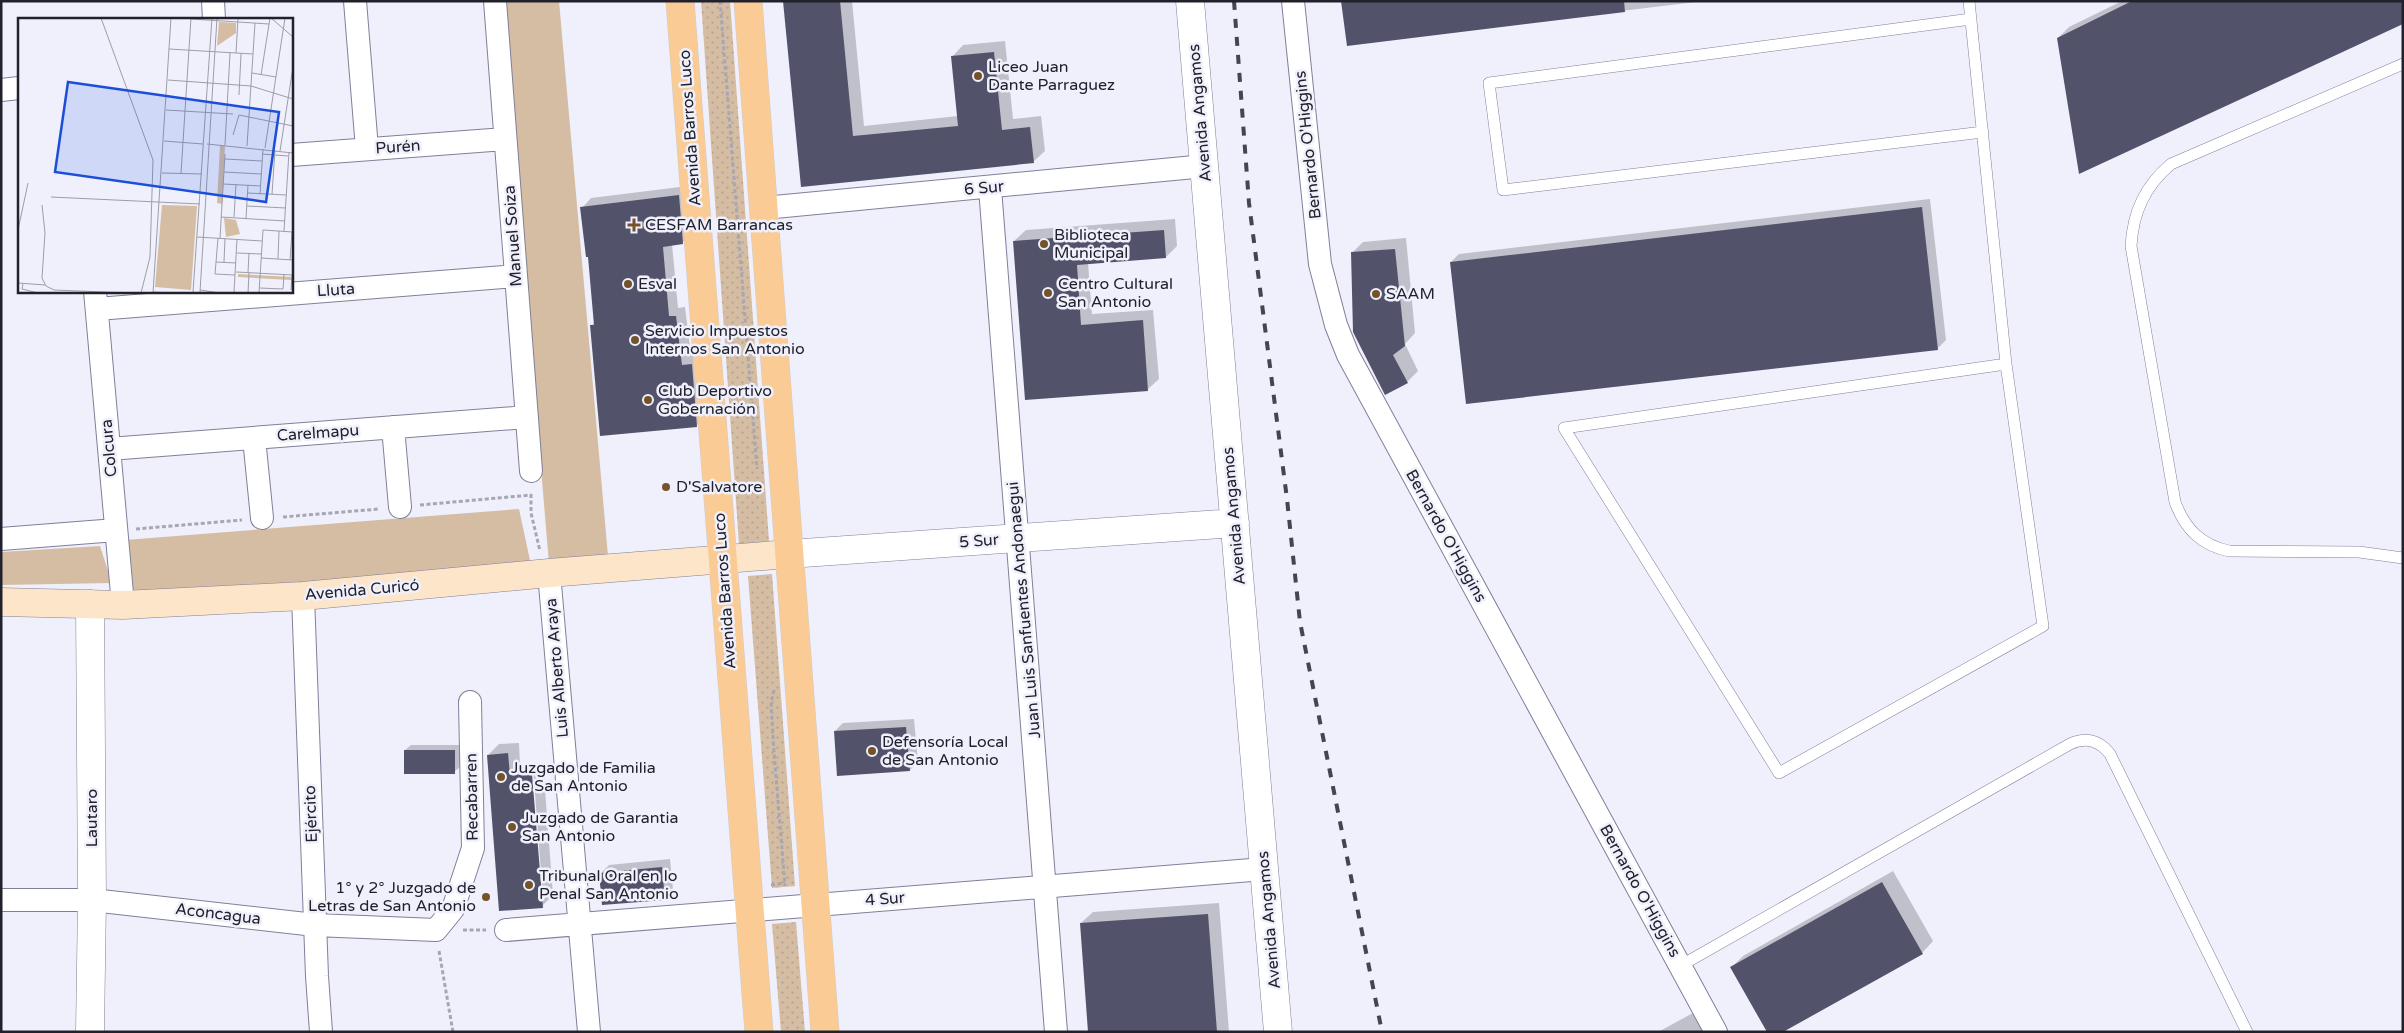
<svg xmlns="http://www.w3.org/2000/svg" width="2404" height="1033" font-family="'Varela Round',sans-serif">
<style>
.grass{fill:#d5bda4}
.park{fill:url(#park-dots)}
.shadow{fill:#0003;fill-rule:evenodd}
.building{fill:#52526b}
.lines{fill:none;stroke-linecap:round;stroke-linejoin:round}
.service-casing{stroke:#807f9a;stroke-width:12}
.minor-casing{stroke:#807f9a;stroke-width:24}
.tertiary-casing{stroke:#807f9a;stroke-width:29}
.secondary-casing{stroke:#807f9a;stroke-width:29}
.primary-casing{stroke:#ceced0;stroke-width:29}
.path{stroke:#a7a7b3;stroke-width:3;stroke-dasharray:4 2.5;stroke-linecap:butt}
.service{stroke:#fff;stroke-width:11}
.minor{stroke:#fff;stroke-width:22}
.tertiary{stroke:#fff;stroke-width:28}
.secondary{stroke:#fde5c9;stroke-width:28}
.primary{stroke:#facb94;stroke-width:28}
.rail{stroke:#45454f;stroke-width:4;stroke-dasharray:9 9;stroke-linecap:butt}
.poi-dot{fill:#74522a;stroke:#eff0fc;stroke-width:2}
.labels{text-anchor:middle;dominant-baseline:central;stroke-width:5;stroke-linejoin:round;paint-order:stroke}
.poi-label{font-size:16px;fill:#21212b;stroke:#eff0fc;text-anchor:start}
.street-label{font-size:16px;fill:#21212b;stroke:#eff0fc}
.inset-road{fill:none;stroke:#9d9da8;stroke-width:1}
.view{fill:#1d4ed8;fill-opacity:0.15;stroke:#1d4ed8;stroke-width:2.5}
.inset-edge{fill:none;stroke:#21212b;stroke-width:2.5}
</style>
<defs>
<pattern id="park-dots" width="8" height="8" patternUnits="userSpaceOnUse" patternTransform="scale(1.25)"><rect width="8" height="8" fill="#d5bda4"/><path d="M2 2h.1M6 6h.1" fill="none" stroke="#b7a28d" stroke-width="1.8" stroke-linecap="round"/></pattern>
</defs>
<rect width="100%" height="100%" fill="#eff0fc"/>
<path class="grass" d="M502 1H559L608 556 549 564Z
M519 509 531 565 280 588 130 591 125 540Z
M100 546 112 583 1 585V552Z"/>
<path class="park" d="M701 1H730L769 541 739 544Z
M772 574 795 886 772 888 748 576Z
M796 922 805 1032H781L772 924Z"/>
<path class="shadow" d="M784 1H852L864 126 958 116 952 57 963 45 1005 41 1013 119 1041 116 1045 151 1033 162 803 185Z
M1343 1H1704L1348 44Z
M2122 1H2403L2058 38 2069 27Z
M688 186 692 233 682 243 672 244 678 308 685 307 691 356 701 355 706 416 696 426 591 326 595 322 589 255 582 208 591 198Z
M1930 199 1946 340 1938 348 1451 262 1459 254Z
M1175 219 1177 246 1166 257 1088 263 1092 314 1153 310 1159 379 1147 390 1026 399 1014 241 1026 230Z
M1406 238 1415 333 1405 344 1418 371 1407 382 1385 393 1352 253 1363 242Z
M914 719 918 762 910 770 835 731 843 723Z
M519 743 520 765 543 763 553 895 542 906 488 755 499 744ZM531 767H533L543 898H541Z
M411 745H460V767L454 772 405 750Z
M670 859 673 890 664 899 601 873 609 865Z
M1893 871 1933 941 1922 953 1732 967 1743 956Z
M1219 903 1229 1032H1089L1081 923 1093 912Z
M1693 1013 1703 1032H1658Z"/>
<path class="building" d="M783 1H840L853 136 958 126 951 56 994 52 1002 130 1030 127 1034 163 801 187Z
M1341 1H1624L1625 12 1347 46Z
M2132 1H2403V24L2079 174 2057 38Z
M679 195 683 244 663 247 669 316H676L682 365 692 364 697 427 600 436 590 325H594L588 257H586L580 207Z
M1922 207 1938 350 1466 404 1450 262Z
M1164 230 1166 258 1077 265 1081 325 1143 320 1148 391 1025 400 1013 241Z
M1395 249 1405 346 1393 355 1408 383 1385 395 1353 332 1351 252Z
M906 727 910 771 837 776 834 731Z
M404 750H455V774H404Z
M508 753 510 775 532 774 543 908 499 911 487 755Z
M662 867 665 900 602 905 599 873Z
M1882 882 1923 954 1783 1032H1767L1730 967Z
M1208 914 1217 1032H1088L1080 923Z"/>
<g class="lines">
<g class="service-casing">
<path id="service" d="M1969 1 2006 364 2043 626 1779 773 1564 428 2006 364
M1971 19 1489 83 1503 190 1983 132
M2403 64 2171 164C2145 186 2133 212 2131 246L2175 502C2185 529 2201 545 2229 551L2359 552 2403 558
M1680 966 2070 744C2086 737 2099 740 2110 754L2247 1032"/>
</g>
<g class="minor-casing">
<path id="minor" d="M213 1 214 19
M355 1 367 149
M495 1 531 471
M1293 1 1320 264 1336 325 1348 355 1716 1032
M1 90 19 88
M291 155 505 139
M990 188 1056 1032
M764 208 1205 166
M95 291 123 605
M97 309 516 276
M393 427 400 507
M254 438 262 518
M109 449 527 417
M1 539 116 530
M549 573 589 1032
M303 596 317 976 321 1032
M1 900H92L315 925 436 930 453 909 473 848 470 702
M506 930 1264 869"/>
</g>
<g class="tertiary-casing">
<path id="tertiary" d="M1190 1 1278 1032
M789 554 1235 523
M90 1032 92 900 90 604"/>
</g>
<g class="secondary-casing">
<path id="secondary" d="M1 602 123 605 303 596 549 573 789 554"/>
</g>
<g class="primary-casing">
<path id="primary" d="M680 1 759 1032
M748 1 825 1032"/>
</g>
<path class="path" d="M720 1 757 469
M531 494V513L540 551
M420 505 531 495
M283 517 379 509
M136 529 242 520
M774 690 771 703 774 752 785 886
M771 885 785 883
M463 930H486
M439 951 453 1032"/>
<use href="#service" class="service"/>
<use href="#minor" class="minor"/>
<use href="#tertiary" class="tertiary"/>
<use href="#secondary" class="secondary"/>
<use href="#primary" class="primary"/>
<path class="rail" d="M1234 1 1249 203 1287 499 1300 622 1382 1032"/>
</g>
<g class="poi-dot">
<circle cx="978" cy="76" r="5"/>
<path d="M631.5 217.5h5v5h5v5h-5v5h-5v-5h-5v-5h5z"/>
<circle cx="1044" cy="244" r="5"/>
<circle cx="628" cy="284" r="5"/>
<circle cx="1048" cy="293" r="5"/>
<circle cx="1376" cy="294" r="5"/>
<circle cx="635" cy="340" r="5"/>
<circle cx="648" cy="400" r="5"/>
<circle cx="666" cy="487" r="5"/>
<circle cx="872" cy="751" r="5"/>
<circle cx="501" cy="777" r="5"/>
<circle cx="512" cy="827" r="5"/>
<circle cx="529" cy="885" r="5"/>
<circle cx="486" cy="897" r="5"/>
</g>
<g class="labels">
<g class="poi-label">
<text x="988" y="67">Liceo Juan<tspan x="988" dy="18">Dante Parraguez</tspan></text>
<text x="645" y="225">CESFAM Barrancas</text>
<text x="1054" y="235">Biblioteca<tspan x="1054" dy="18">Municipal</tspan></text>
<text x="638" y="284">Esval</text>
<text x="1058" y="284">Centro Cultural<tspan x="1058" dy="18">San Antonio</tspan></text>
<text x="1386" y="294">SAAM</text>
<text x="645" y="331">Servicio Impuestos<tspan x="645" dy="18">Internos San Antonio</tspan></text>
<text x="658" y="391">Club Deportivo<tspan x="658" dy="18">Gobernación</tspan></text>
<text x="676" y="487">D'Salvatore</text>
<text x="882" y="742">Defensoría Local<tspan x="882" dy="18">de San Antonio</tspan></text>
<text x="511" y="768">Juzgado de Familia<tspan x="511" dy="18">de San Antonio</tspan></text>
<text x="522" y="818">Juzgado de Garantia<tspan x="522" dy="18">San Antonio</tspan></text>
<text x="539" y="876">Tribunal Oral en lo<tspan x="539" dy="18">Penal San Antonio</tspan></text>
<text x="476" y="888" text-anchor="end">1° y 2° Juzgado de<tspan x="476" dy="18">Letras de San Antonio</tspan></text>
</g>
<g class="street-label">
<text transform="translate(1200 113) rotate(-95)">Avenida Angamos</text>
<text transform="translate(690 128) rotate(-94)">Avenida Barros Luco</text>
<text transform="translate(1308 145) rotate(-96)">Bernardo O'Higgins</text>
<text transform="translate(398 147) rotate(-4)">Purén</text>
<text transform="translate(984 188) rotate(-5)">6 Sur</text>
<text transform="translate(513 236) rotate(-94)">Manuel Soiza</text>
<text transform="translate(336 290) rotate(-4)">Lluta</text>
<text transform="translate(318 433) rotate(-4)">Carelmapu</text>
<text transform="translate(109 448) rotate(-95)">Colcura</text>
<text transform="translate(1234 516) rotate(-95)">Avenida Angamos</text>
<text transform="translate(1446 536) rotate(61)">Bernardo O'Higgins</text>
<text transform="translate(979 541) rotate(-4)">5 Sur</text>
<text transform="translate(362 590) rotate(-5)">Avenida Curicó</text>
<text transform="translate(725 591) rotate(-94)">Avenida Barros Luco</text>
<text transform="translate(1024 610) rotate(-95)">Juan Luis Sanfuentes Andonaegui</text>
<text transform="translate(557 668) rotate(-95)">Luis Alberto Araya</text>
<text transform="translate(472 797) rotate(-91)">Recabarren</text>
<text transform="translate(311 814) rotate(-92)">Ejército</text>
<text transform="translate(92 818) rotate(-90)">Lautaro</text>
<text transform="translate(1640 891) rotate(61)">Bernardo O'Higgins</text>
<text transform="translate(885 899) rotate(-4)">4 Sur</text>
<text transform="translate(218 914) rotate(7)">Aconcagua</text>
<text transform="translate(1269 920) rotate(-95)">Avenida Angamos</text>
</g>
</g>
<g transform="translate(18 18)">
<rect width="275" height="275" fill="#eff0fc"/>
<path d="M202 128H207L204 186 199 185ZM144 187 179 188 173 272 137 269Z" fill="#d5bda4"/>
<path d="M201 4 218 5V15L199 28ZM206 200 218 202 222 216 208 219ZM220 256 274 259 273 262 220 259Z" fill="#d5bda4"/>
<path class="inset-road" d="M83 0 135 142 132 239 123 275M253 0 275 19M173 1 251 6M151 31 235 36M218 35 220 0M234 55 258 59M243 57 252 0M150 62 233 68 275 81M221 77 223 36M148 92 215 96M215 117 221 97 275 108M146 123 185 126M189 126 275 135M207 127 212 35M229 128 237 5M247 130 267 0M262 133 275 49M244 136 270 138M207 141 244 143M206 154 243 156M144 155 184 156M163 155 173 0M205 166 243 168M230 175 268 177M242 176 245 131M254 176 257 132M33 179 182 186M24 187 27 215 24 260 28 268 36 272 112 275M229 188 268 190M203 199 267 203M216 199 218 166M228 200 230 167M0 212 10 165M266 213 271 134M179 219 244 223M200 220 197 256 217 257M202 220 207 136M219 235 243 236M243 240 275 242M260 241 261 213M272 242 274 214M198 244 218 245M206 244 207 220M218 254 275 257M230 255 231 235M0 265 27 267M5 266 4 271 20 275M242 270 265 271 266 257M182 272 202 275M273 272 274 257M135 274 154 275M175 274 194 0M182 274 199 0M216 274 219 221M135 275 153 0M230 275 231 255M241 275 245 212 275 214"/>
<path class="view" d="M50 64 261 94 248 184 37 154Z"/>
<rect width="275" height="275" class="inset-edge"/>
</g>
<rect width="2404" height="1033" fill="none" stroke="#21212b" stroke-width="5"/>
</svg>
